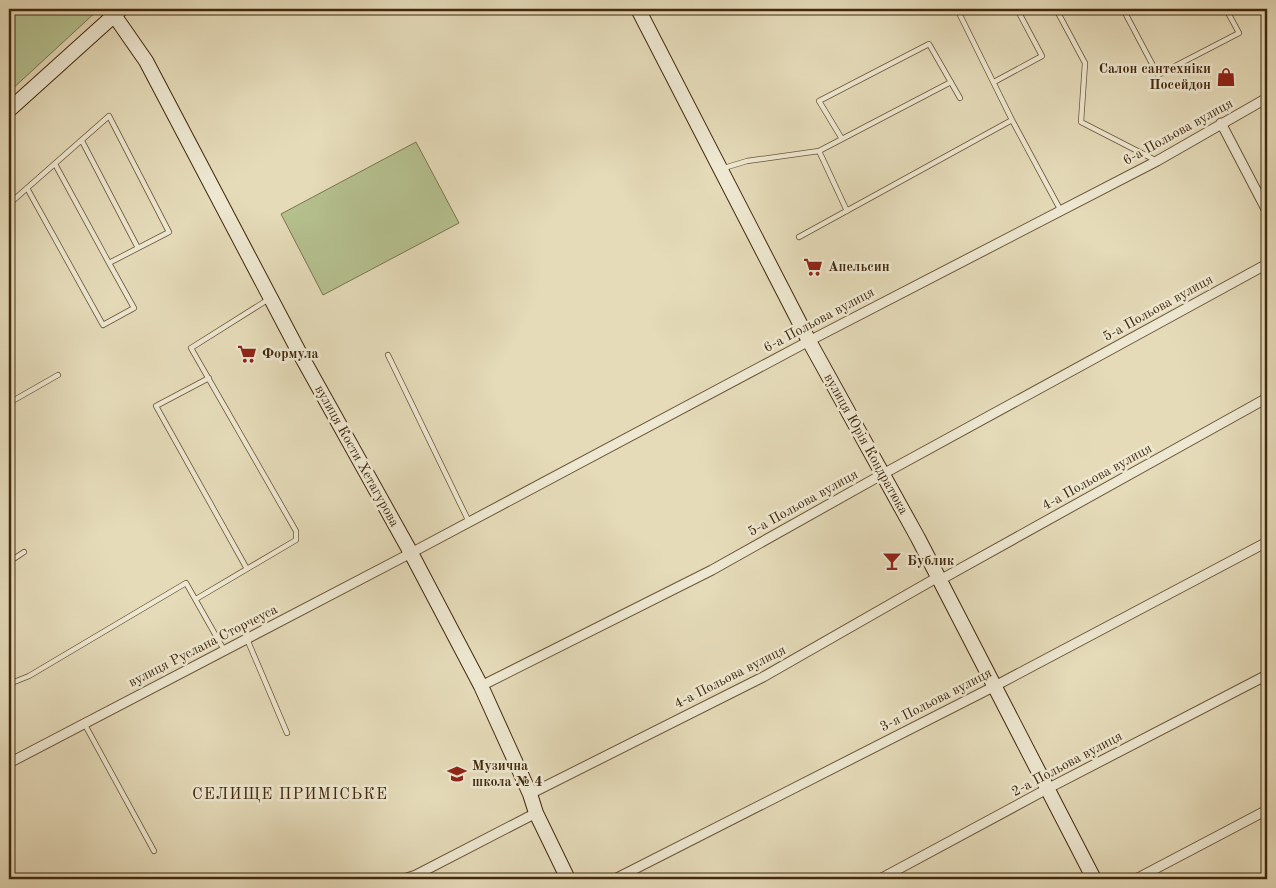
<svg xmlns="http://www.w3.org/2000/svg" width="1276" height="888" font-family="'Old Standard TT',serif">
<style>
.green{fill:#b5c08f;stroke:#7c744e}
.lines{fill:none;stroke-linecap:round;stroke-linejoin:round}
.lane-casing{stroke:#6b5637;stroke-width:6}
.street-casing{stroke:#6b5637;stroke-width:11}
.secondary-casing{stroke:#42290c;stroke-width:16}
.lane{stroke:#eee8d2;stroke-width:4.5}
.street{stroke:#eee8d2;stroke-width:9}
.secondary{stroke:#eee8d2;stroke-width:14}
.labels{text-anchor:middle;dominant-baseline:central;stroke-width:5;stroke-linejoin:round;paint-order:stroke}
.poi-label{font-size:14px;font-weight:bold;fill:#42290c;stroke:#eee8d2;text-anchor:start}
.street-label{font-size:14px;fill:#42290c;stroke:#eee8d2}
.quarter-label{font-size:16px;letter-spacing:1px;fill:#42290c;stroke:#eee8d2}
</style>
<rect width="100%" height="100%" fill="#e5dbb9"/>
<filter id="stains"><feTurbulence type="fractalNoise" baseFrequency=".004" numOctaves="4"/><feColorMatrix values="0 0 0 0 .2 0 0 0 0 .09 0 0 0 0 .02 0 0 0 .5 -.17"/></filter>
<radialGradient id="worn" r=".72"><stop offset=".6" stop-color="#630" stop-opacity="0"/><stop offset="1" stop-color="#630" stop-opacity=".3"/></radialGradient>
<path class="green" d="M9 9H99L9 92Z
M416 142 459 223 323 295 281 214Z"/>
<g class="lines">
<g class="lane-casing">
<path id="lane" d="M957 9 1012 120
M1056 9 1085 63 1081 122 1157 161
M1123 9 1158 75 1239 33 1226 9
M994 82 1042 56 1017 9
M842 139 951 82
M82 141 138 248
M819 151 842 139 819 101 929 44 960 98
M724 168 747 161 819 151 847 211
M27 188 103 325 134 308 109 263
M9 204 109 116 169 232 109 263 55 164
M799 237 1012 120 1061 211
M388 355 469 522
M209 378 156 406 247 569
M9 403 58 375
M9 562 24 552
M196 599 296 540V531L191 348 269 299
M247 639 287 733
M9 684 29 676 186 583 224 650
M84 723 154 851"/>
</g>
<g class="street-casing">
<path id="street" d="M1221 123 1267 211
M940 580 1267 398
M481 686 712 570 883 474 1267 264
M9 763 411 553 809 341 1157 161 1267 98
M530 794 763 677 938 577
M404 879 416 875 536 813
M615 879 995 686 1267 542
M880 879 1047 789 1267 675
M1136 879 1267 810"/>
</g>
<g class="secondary-casing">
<path id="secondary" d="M638 9 809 341 918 538 1094 879
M114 15 146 61 299 352 411 553 481 686 530 794 536 813 568 879
M9 110 121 9"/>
</g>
<use href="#lane" class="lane"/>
<use href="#street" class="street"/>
<use href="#secondary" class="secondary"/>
</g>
<defs>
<g id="shop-bare" transform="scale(1.5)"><path d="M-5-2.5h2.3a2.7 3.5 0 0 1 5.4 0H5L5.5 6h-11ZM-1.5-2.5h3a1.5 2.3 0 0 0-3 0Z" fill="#8f2418" stroke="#eee8d2" stroke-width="2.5" paint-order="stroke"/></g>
<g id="supermarket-bare" transform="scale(1.5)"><path d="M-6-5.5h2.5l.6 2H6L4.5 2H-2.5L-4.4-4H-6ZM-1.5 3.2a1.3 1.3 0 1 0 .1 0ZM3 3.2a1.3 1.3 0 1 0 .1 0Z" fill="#8f2418" stroke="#eee8d2" stroke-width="2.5" paint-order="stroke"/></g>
<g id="bar-bare" transform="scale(1.5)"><path d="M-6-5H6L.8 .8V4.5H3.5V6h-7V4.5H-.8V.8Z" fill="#8f2418" stroke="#eee8d2" stroke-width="2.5" paint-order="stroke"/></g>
<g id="school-bare" transform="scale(1.5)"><path d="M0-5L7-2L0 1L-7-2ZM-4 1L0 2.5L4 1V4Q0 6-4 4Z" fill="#8f2418" stroke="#eee8d2" stroke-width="2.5" paint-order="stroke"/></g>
</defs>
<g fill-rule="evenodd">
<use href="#shop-bare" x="1226" y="77"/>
<use href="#supermarket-bare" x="813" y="267"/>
<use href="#supermarket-bare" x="247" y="354"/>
<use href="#bar-bare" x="892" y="561"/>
<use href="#school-bare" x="457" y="774"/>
</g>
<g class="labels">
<g class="poi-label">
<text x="1211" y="69" text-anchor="end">Салон сантехніки<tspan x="1211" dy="16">Посейдон</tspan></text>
<text x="828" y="267">Апельсин</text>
<text x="262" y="354">Формула</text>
<text x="907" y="561">Бублик</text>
<text x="472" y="766">Музична<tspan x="472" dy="16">школа № 4</tspan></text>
</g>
<g class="street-label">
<text transform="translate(1178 132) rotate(-29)">6-а Польова вулиця</text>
<text transform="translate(1158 308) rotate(-29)">5-а Польова вулиця</text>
<text transform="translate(819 320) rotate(-28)">6-а Польова вулиця</text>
<text transform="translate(866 444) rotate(61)">вулиця Юрія Кондратюка</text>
<text transform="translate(357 456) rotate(61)">вулиця Кости Хетагурова</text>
<text transform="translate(1097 477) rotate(-29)">4-а Польова вулиця</text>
<text transform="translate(803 503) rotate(-29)">5-а Польова вулиця</text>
<text transform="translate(203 646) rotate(-27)">вулиця Руслана Сторчеуса</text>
<text transform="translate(730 677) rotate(-27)">4-а Польова вулиця</text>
<text transform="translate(936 700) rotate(-27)">3-я Польова вулиця</text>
<text transform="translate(1067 764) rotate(-28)">2-а Польова вулиця</text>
</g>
<g class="quarter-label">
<text x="290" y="795">СЕЛИЩЕ ПРИМІСЬКЕ</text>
</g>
</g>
<rect width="1276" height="888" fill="none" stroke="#e5dbb9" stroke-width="30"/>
<rect x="10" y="10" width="1256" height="868" fill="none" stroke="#42290c" stroke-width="2.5"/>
<rect x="15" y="15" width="1246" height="858" fill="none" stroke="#42290c"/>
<rect width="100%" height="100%" filter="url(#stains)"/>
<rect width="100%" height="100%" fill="url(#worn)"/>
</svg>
